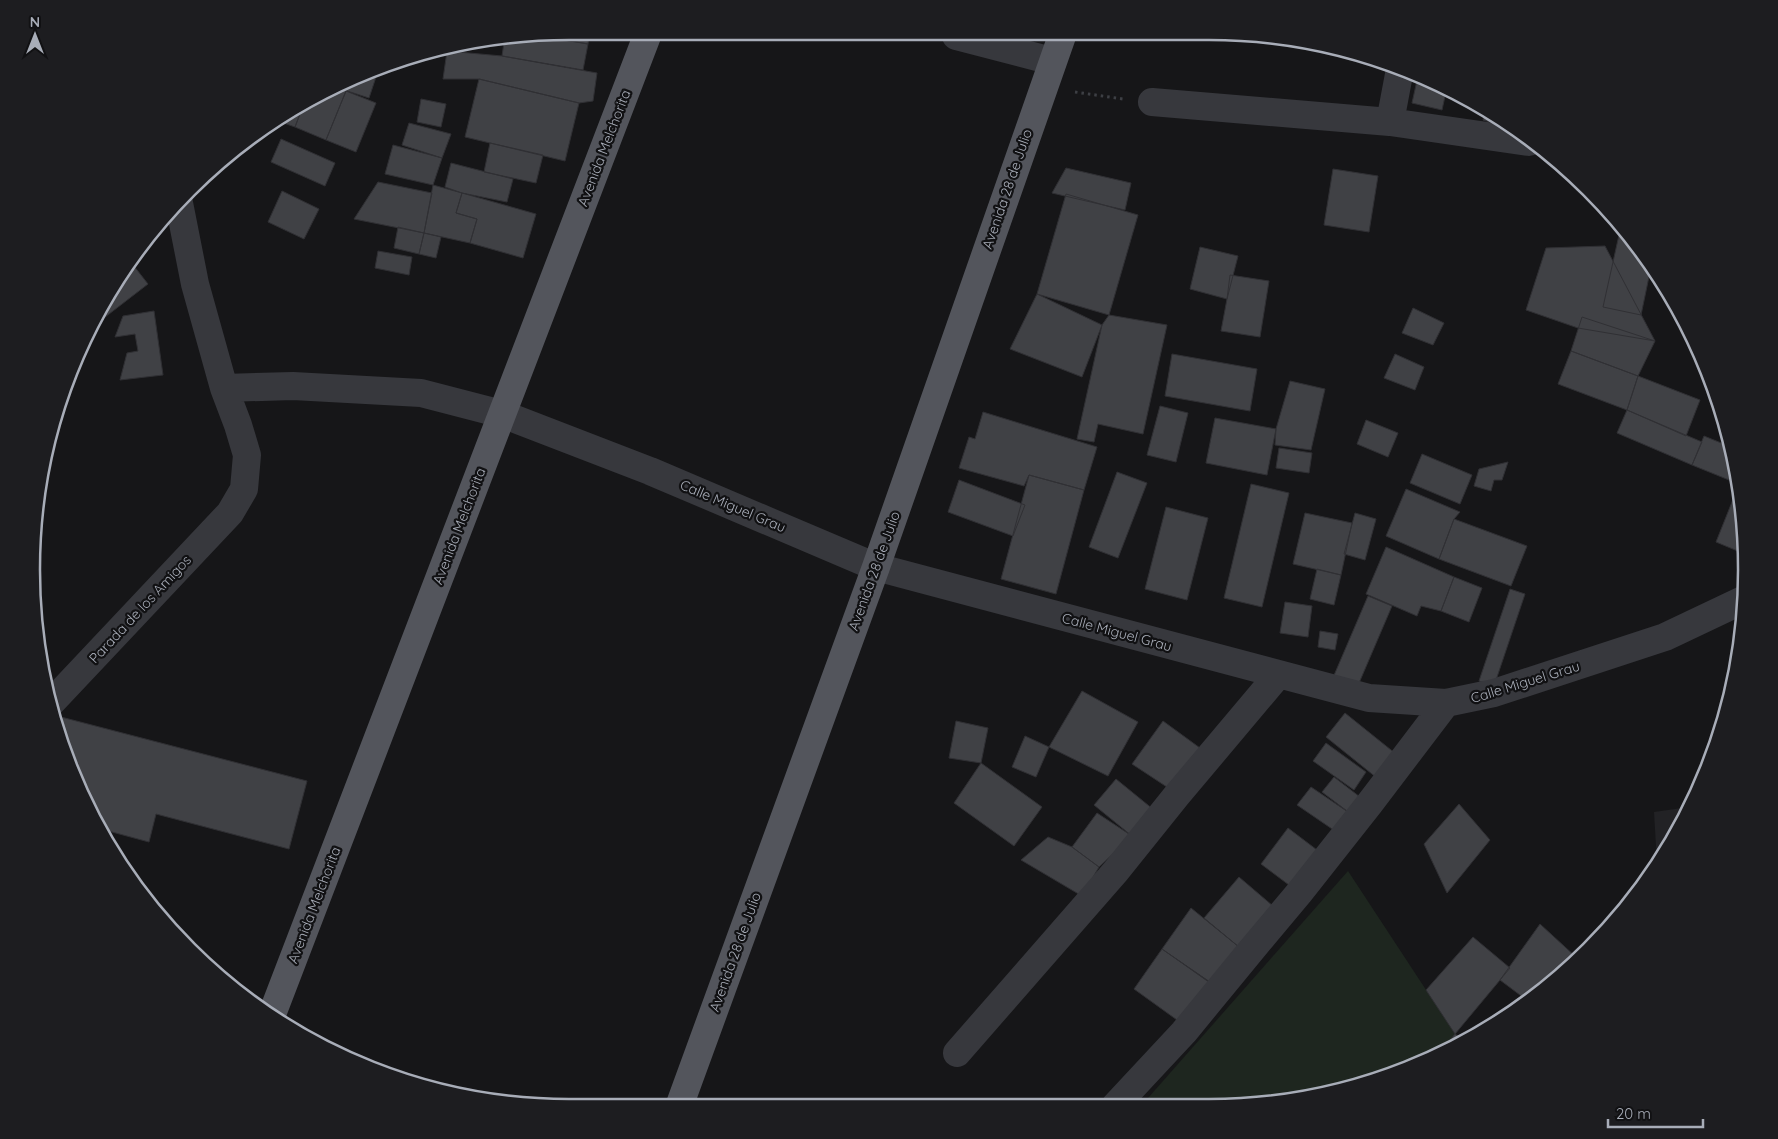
<svg xmlns="http://www.w3.org/2000/svg" width="1778" height="1139" font-family="Quicksand,sans-serif">
<style>
.built{fill:#222225}
.green{fill:#1e261f}
.building{fill:#404145;stroke:#303034}
.lines{fill:none;stroke-linecap:round;stroke-linejoin:round}
.path{stroke:#3d3f44;stroke-width:3;stroke-dasharray:2.5 4;stroke-linecap:butt}
.minor{stroke:#37383d;stroke-width:28}
.major{stroke:#53555c;stroke-width:28}
.labels{text-anchor:middle;dominant-baseline:central;stroke-width:4.5;stroke-linejoin:round;paint-order:stroke}
.street-label{font-size:14px;fill:#a8adb8;stroke:#111113}
.rim{fill:none;stroke:#a8adb8;stroke-width:2.5}
</style>
<rect width="100%" height="100%" fill="#161618"/>
<path class="built" d="M1689 807 1675 838 1657 863 1654 812Z"/>
<path class="green" d="M1348 871 1455 1034 1437 1056 1348 1089 1243 1107 1141 1106Z"/>
<path class="building" d="M505 36H544L588 44 583 70 502 56Z
M539 36H589L588 44Z
M447 51 502 56 597 73 593 101 579 103 479 79H443Z
M407 57 405 64 395 61 397 60Z
M379 68 369 98 338 88Z
M1418 76 1447 87 1442 110 1412 103Z
M479 79 579 103 565 161 465 137Z
M338 88 346 91 326 140 295 127 303 106Z
M346 91 376 103 356 152 326 140Z
M421 99 446 104 441 127 417 122Z
M303 106 295 127 275 120Z
M1485 113 1502 124V125L1483 120Z
M409 123 451 134 442 158 402 145Z
M281 139 335 163 325 186 271 162Z
M490 143 543 155 536 183 484 172Z
M393 145 442 158 433 185 385 174Z
M451 163 513 179 507 202 462 193 445 187Z
M1066 168 1131 183 1125 210 1052 193Z
M1333 169 1378 176 1369 232 1324 225Z
M378 182 432 193 424 233 354 219Z
M433 185 462 193 456 213 477 219 470 243 424 233Z
M282 191 319 209 304 239 268 222Z
M462 193 536 214 523 258 470 243 477 219 456 213Z
M1066 194 1138 215 1109 315 1037 294Z
M1621 226 1635 242 1651 267 1641 315 1603 307Z
M398 227 424 233 419 254 394 248Z
M424 233 441 237 436 258 419 254Z
M1605 246 1655 341 1578 328 1526 310 1546 248Z
M1200 247 1238 256 1227 299 1190 289Z
M378 251 412 257 409 275 375 268Z
M130 261 148 284 100 321 96 316 103 301Z
M1230 275 1269 281 1260 337 1221 331 1227 299Z
M1037 294 1102 325 1082 377 1010 349Z
M1413 308 1444 323 1433 345 1402 333Z
M154 311 163 375 120 380 127 353 138 351 135 334 115 337 123 316Z
M1109 315 1167 325 1143 434 1098 424 1094 442 1077 439 1102 325Z
M1582 317 1655 341 1638 376 1571 351Z
M1571 351 1638 376 1627 410 1558 384Z
M1172 354 1257 369 1250 411 1165 396Z
M1395 354 1424 367 1415 390 1384 378Z
M1638 376 1700 400 1686 436 1627 410Z
M1290 381 1325 389 1311 450 1275 445 1276 429Z
M1160 406 1188 413 1176 462 1147 455Z
M1627 410 1702 442 1692 465 1617 433Z
M983 412 1097 447 1084 490 1029 475 1024 486 959 468 969 437 975 439Z
M1215 418 1276 429 1267 475 1206 463Z
M1366 420 1398 433 1388 457 1357 444Z
M1704 436 1731 447 1736 477 1734 482 1692 465Z
M1279 448 1312 453 1309 473 1276 468Z
M1422 454 1472 475 1460 504 1410 483Z
M1508 462 1502 480H1494L1491 491 1474 486 1479 469Z
M1117 472 1147 483 1118 558 1089 547Z
M1029 475 1084 490 1056 594 1001 579Z
M959 480 1025 505 1013 536 948 512Z
M1251 484 1289 493 1262 607 1224 598Z
M1738 487 1746 534 1745 554 1716 542Z
M1406 489 1460 512 1454 519 1439 559 1386 536Z
M1166 507 1208 518 1187 600 1145 589Z
M1305 513 1352 523 1341 575 1293 564Z
M1355 513 1376 519 1365 560 1344 554Z
M1454 519 1527 546 1511 586 1439 559Z
M1386 547 1454 577 1441 611 1421 606 1417 616 1366 594Z
M1317 569 1341 575 1334 605 1310 599Z
M1454 577 1482 588 1469 622 1441 611Z
M1510 589 1525 594 1494 686 1479 681Z
M1368 596 1392 606 1356 690 1332 680Z
M1285 602 1312 606 1308 637 1280 633Z
M1320 631 1338 634 1335 650 1318 647Z
M1082 691 1138 722 1108 776 1049 747Z
M1345 713 1396 754 1377 778 1326 737Z
M61 717 307 781 289 849 156 814 149 842 101 829 72 776 57 731Z
M956 721 988 728 981 763 949 758Z
M1163 721 1200 748 1170 789 1132 764Z
M1025 736 1049 747 1036 777 1012 767Z
M1326 743 1366 772 1354 790 1313 761Z
M981 763 1042 807 1014 846 954 803Z
M1334 777 1360 797 1351 814 1322 792Z
M1116 779 1154 810 1132 836 1094 805Z
M1311 787 1351 814 1338 833 1297 805Z
M1459 804 1490 840 1447 893 1424 844Z
M1097 813 1132 836 1099 867 1072 847Z
M1288 828 1321 853 1293 888 1261 864Z
M1048 837 1072 847 1099 867 1082 896 1021 860Z
M1239 877 1273 906 1239 947 1204 918Z
M1191 908 1239 947 1210 982 1162 949Z
M1540 924 1577 958 1536 996 1528 1001 1500 980Z
M1473 937 1510 968 1455 1034 1426 990Z
M1162 949 1213 985 1184 1025 1134 989Z
M1455 1034 1465 1041 1447 1052 1437 1056Z"/>
<g class="lines">
<path class="path" d="M1075 92 1123 99"/>
<path class="minor" d="M956 36 1052 61
M1152 102 1390 122 1529 142
M1390 122 1400 69
M224 388 293 386 421 393 502 414 650 471 876 567 1369 698 1446 703 1494 693 1665 637 1743 600
M49 705 230 513 244 489 247 455 238 425 224 388 195 284 179 203
M957 1053 1116 871 1177 795 1278 675
M1115 1106 1184 1032 1248 954 1299 893 1370 803 1446 703"/>
<path class="major" d="M271 1017 647 36
M680 1104 876 567 1062 36"/>
</g>
<g class="labels">
<g class="street-label">
<text transform="translate(604 148) rotate(-69)">Avenida Melchorita</text>
<text transform="translate(1007 189) rotate(-71)">Avenida 28 de Julio</text>
<text transform="translate(733 506) rotate(23)">Calle Miguel Grau</text>
<text transform="translate(459 526) rotate(-69)">Avenida Melchorita</text>
<text transform="translate(874 571) rotate(-70)">Avenida 28 de Julio</text>
<text transform="translate(140 609) rotate(-47)">Parada de los Amigos</text>
<text transform="translate(1117 632) rotate(15)">Calle Miguel Grau</text>
<text transform="translate(1525 682) rotate(-17)">Calle Miguel Grau</text>
<text transform="translate(314 905) rotate(-69)">Avenida Melchorita</text>
<text transform="translate(735 952) rotate(-70)">Avenida 28 de Julio</text>
</g>
</g>
<path d="M0 0H1778V1139H0ZM569 40H1209A529 529 0 0 1 1738 569V570A529 529 0 0 1 1209 1099H569A529 529 0 0 1 40 570V569A529 529 0 0 1 569 40Z" fill="#1d1d20" fill-rule="evenodd"/>
<path class="rim" d="M569 40H1209A529 529 0 0 1 1738 569V570A529 529 0 0 1 1209 1099H569A529 529 0 0 1 40 570V569A529 529 0 0 1 569 40Z"/>
<g transform="translate(35 35)" stroke="#111113" stroke-width="4" paint-order="stroke">
<path d="M0-4L9 19L0 12L-9 19Z" fill="#a8adb8"/>
<text y="-8" font-size="14" font-weight="bold" text-anchor="middle" fill="#a8adb8">N</text>
</g>
<path d="M1608 1119v8h95v-8" fill="none" stroke="#a8adb8" stroke-width="2.5"/>
<text x="1616" y="1119" font-size="15" fill="#a8adb8" stroke="#111113" stroke-width="4" paint-order="stroke">20 m</text>
</svg>
